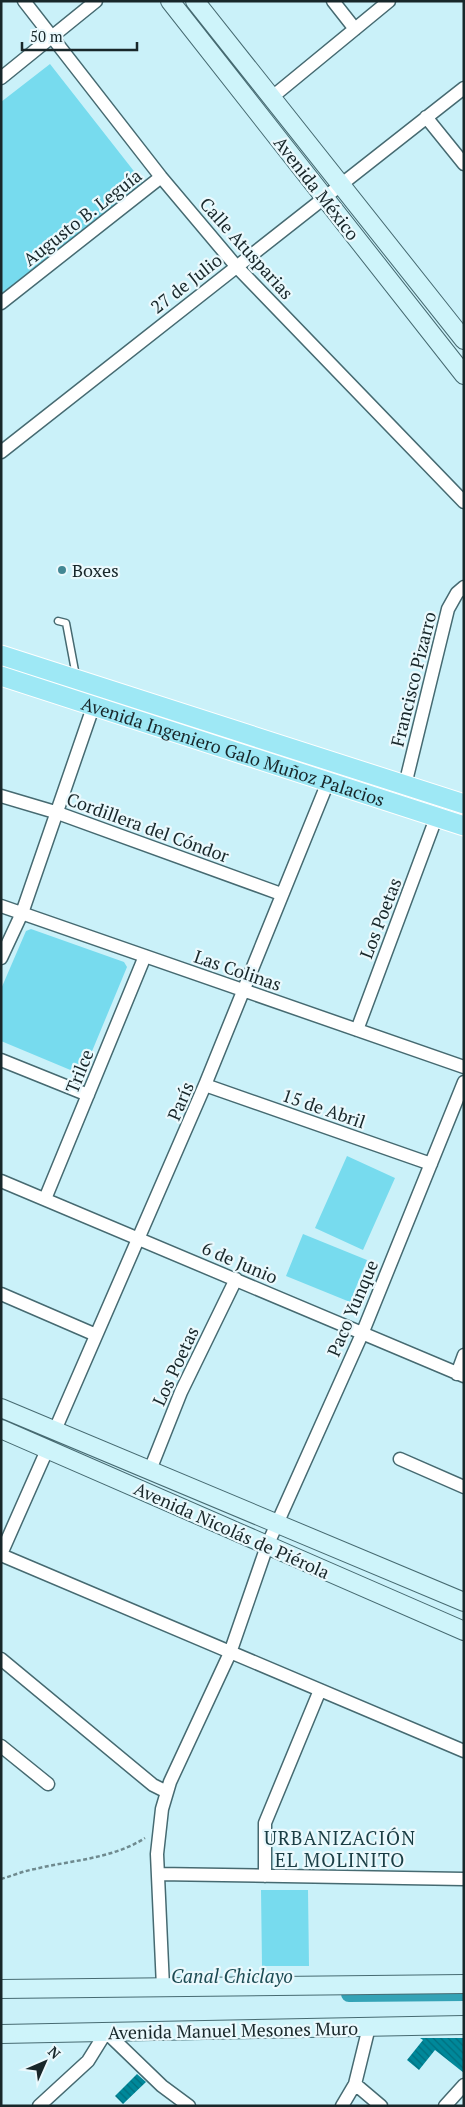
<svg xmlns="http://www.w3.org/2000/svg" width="465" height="2107" font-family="'PT Serif',serif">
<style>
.green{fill:#77dbee}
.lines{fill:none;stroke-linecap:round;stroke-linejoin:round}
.canal{stroke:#34a3b6;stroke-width:16}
.building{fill:url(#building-back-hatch)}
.lane-casing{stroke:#466a71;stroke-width:9}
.street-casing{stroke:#466a71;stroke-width:15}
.secondary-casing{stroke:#466a71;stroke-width:20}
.primary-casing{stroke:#fff;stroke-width:21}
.path{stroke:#6f8a8f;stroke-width:2.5;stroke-dasharray:4 2.5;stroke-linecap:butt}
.lane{stroke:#fff;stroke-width:6}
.street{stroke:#fff;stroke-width:12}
.secondary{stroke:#cef4fa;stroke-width:18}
.primary{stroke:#9ee8f5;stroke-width:19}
.poi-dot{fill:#428794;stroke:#eaf9fd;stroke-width:2}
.labels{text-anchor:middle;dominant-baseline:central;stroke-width:4.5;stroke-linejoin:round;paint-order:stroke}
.street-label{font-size:18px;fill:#18272a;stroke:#eaf9fd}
.poi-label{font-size:18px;fill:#18272a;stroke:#eaf9fd;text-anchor:start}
.neighbourhood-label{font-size:19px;letter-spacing:1px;fill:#1a3e45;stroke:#eaf9fd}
.water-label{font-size:19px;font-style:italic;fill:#1c4b53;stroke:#eaf9fd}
</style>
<defs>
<pattern id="building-back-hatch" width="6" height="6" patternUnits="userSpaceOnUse" patternTransform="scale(1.25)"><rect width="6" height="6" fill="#00889a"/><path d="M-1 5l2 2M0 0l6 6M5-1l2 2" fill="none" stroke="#016f7e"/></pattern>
</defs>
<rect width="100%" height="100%" fill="#caf1f9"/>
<path class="green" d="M50 64 144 184 1 295V102Z
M31 929 124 962 127 967 83 1073 80 1074 1 1041V989L26 931Z
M347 1156 395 1178 363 1250 315 1228Z
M303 1234 367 1260 350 1302 286 1276Z
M261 1890H308L309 1966H262Z"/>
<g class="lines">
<path class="canal" d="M349 1994 464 1993"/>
</g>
<path class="building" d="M420 2038H464V2073L435 2050 419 2070 407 2060 423 2040Z
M137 2074 146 2082 123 2104 115 2096Z"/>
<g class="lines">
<g class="lane-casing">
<path id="lane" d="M58 621 66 623 76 676"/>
</g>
<g class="street-casing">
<path id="street" d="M24 1 161 177 236 266 464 502
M333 1 355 29
M1 78 96 1
M271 98 389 1
M426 117 464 164
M1 303 161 177
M1 452 464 88
M405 785 448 609 457 593 464 587
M1 796 55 812 281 894
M1 906 464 1067
M1 958 22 913 100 687
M357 1030 436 818
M1 1060 88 1095
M205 1085 431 1164
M1 1181 464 1376
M45 1199 145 956
M1 1294 96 1335
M457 1374 464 1355
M55 1430 205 1085 328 782
M400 1459 464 1487
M150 1470 181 1392 236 1279
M1 1554 47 1450
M1 1555 464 1751
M1 1659 153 1785 167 1792
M1 1746 48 1784
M158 1874 464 1879
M265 1876V1823L320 1690
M163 1987 157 1854 162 1809 170 1782 230 1653 267 1546 362 1334 464 1082
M355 2084 381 2106
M39 2106 88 2061 106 2032 162 2086 189 2106
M342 2106 355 2084 369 2027
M445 2106 464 2085"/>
</g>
<g class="secondary-casing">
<path id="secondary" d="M170 1 464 375
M195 1 464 340
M1 1408 464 1602
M1 1429 464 1631
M1 1989 464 1984
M1 2034 464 2025"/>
</g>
<g class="primary-casing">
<g id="primary">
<path d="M1 655 464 804"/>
<path id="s1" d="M1 676 464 826"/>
</g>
</g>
<path class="path" d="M1 1879C12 1876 23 1871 35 1869 72 1860 112 1859 145 1838"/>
<use href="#lane" class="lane"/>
<use href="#street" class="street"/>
<use href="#secondary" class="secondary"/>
<use href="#primary" class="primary"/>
</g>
<circle class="poi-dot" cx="62" cy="570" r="5"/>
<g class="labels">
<g class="street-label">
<text transform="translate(317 188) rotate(52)">Avenida México</text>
<text transform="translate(82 217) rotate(-38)">Augusto B. Leguía</text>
<text transform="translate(247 248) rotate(48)">Calle Atusparias</text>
<text transform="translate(186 283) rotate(-38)">27 de Julio</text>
<text transform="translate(413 679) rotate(-76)">Francisco Pizarro</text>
<text stroke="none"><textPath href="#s1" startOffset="244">Avenida Ingeniero Galo Muñoz Palacios</textPath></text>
<text transform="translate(148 827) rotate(20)">Cordillera del Cóndor</text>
<text transform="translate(380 918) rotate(-69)">Los Poetas</text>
<text transform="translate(238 970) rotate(19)">Las Colinas</text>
<text transform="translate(79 1071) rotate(-68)">Trilce</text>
<text transform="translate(180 1101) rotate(-67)">París</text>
<text transform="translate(324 1108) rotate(19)">15 de Abril</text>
<text transform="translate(240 1262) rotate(23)">6 de Junio</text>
<text transform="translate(352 1308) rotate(-67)">Paco Yunque</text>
<text transform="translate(175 1366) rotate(-65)">Los Poetas</text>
<text transform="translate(232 1530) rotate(24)">Avenida Nicolás de Piérola</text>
<text transform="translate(233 2030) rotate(-1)">Avenida Manuel Mesones Muro</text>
</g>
<g class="poi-label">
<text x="72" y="570">Boxes</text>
</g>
<g class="neighbourhood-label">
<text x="340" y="1837">URBANIZACIÓN<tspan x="340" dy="22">EL MOLINITO</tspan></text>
</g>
<g class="water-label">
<text x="232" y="1975">Canal Chiclayo</text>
</g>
</g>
<rect width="465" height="2107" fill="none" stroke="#18272a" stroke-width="5"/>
<g transform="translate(45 2062) rotate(45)" stroke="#eaf9fd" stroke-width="4" paint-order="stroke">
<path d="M0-4L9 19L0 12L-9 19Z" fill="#18272a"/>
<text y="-8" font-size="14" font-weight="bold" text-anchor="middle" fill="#18272a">N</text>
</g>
<path d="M22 42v8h115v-8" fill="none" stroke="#18272a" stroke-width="2.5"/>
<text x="30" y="42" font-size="15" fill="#18272a" stroke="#eaf9fd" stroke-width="4" paint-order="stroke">50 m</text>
</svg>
